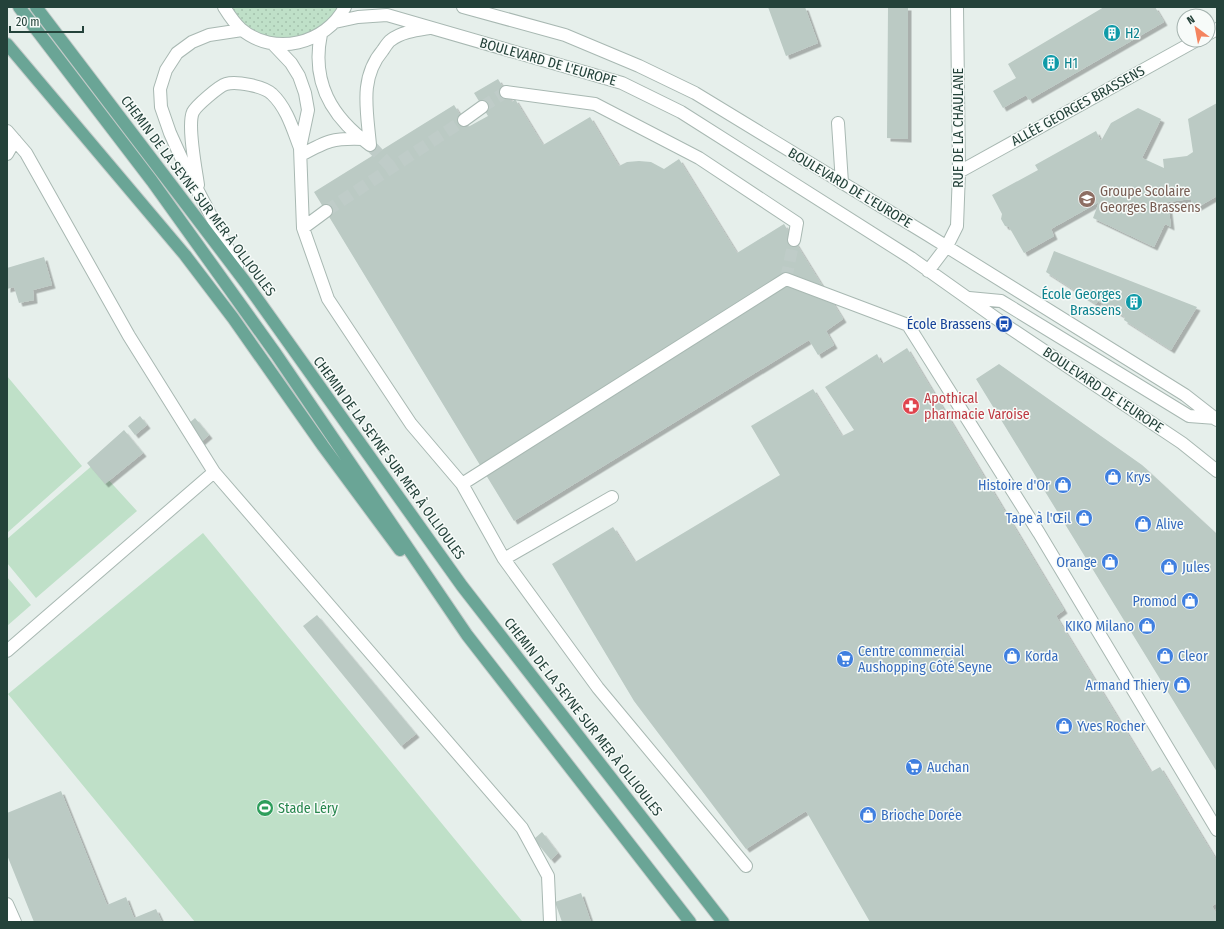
<svg xmlns="http://www.w3.org/2000/svg" width="1224" height="929" font-family="'Fira Sans Condensed',sans-serif">
<style>
.green{fill:url(#green-dots)}
.pitch{fill:#bfe0c8}
.building{fill:#bbcac4;filter:url(#shadow)}
.lines{fill:none;stroke-linecap:round;stroke-linejoin:round}
.minor-tunnel{stroke:#bfccc8;stroke-width:12;stroke-dasharray:12 6;stroke-linecap:butt}
.minor-casing{stroke:#a8b8b2;stroke-width:14}
.major-casing{stroke:#c2cac8;stroke-width:14}
.minor{stroke:#fff;stroke-width:12}
.major{stroke:#6aa596;stroke-width:12}
.labels{text-anchor:middle;dominant-baseline:central;stroke-width:3;stroke-linejoin:round;paint-order:stroke}
.culture-label{font-size:14px;fill:#0d838f;stroke:#f7fbf9;text-anchor:start}
.street-label{font-size:14px;fill:#24423a;stroke:#f7fbf9}
.education-label{font-size:14px;fill:#785e54;stroke:#f7fbf9;text-anchor:start}
.transit-label{font-size:14px;fill:#164399;stroke:#f7fbf9;text-anchor:end}
.health-label{font-size:14px;fill:#be3a42;stroke:#f7fbf9;text-anchor:start}
.shop-label{font-size:14px;fill:#366cbe;stroke:#f7fbf9;text-anchor:start}
.leisure-label{font-size:14px;fill:#27864d;stroke:#f7fbf9;text-anchor:start}
</style>
<defs>
<pattern id="green-dots" width="8" height="8" patternUnits="userSpaceOnUse"><rect width="8" height="8" fill="#bfe0c8"/><path d="M2 2h.1M6 6h.1" fill="none" stroke="#a4c1ad" stroke-width="1.8" stroke-linecap="round"/></pattern>
<filter id="shadow"><feDropShadow dx="3.5" dy="3.5" stdDeviation="0" flood-color="#0004"/></filter>
</defs>
<rect width="100%" height="100%" fill="#e6efeb"/>
<path class="green" d="M224 7H345L306 41 258 39Z"/>
<path class="pitch" d="M7 376 82 466 7 533Z
M94 464 137 511 36 598 7 563V539Z
M203 533 522 921V922H195L8 694Z
M7 577 31 605 7 626Z"/>
<path class="building" d="M768 7H805L818 43 786 56Z
M888 7H908V139L887 138Z
M1104 7H1155L1164 22 1029 100 1026 95 1003 108 993 91 1016 78 1008 64Z
M498 79 512 102 515 99 543 145 590 117 619 166 627 162 639 161 651 162 664 169 679 159 737 253 784 224 843 319 826 331 834 345 818 355 809 340 514 521 314 192 454 105 468 127 488 116 474 93Z
M1217 103V196L1193 210 1191 199 1168 202 1171 227 1165 224 1154 247 1093 218 1099 202 1051 229 1054 236 1024 253 1009 227 1005 226 1001 219 1002 214 992 195 1038 170 1035 165 1096 131 1101 141 1111 123 1138 108 1161 119 1142 158 1164 168 1163 159 1187 156 1193 152 1188 119Z
M1054 251 1197 307 1171 350 1124 320 1125 317 1098 301 1096 304 1046 272Z
M44 257 52 285 33 290 34 300 19 303 14 287 7 289V268Z
M907 348 1064 610 1056 616 1151 772 1160 767 1217 861V903L1212 906 1217 915V922H870L806 811 746 849 634 701 552 564 613 527 635 562 780 475 751 426 813 389 842 436 854 430 825 387 877 354 882 364Z
M999 364 1142 465 1217 534V772L976 379Z
M140 416 147 425 135 435 128 426Z
M195 418 209 435 201 442 187 425Z
M124 430 143 453 105 484 87 463Z
M317 615 416 734 401 746 303 626Z
M61 791 107 905 126 897 134 918 156 909 162 922H34L7 855V813Z
M542 832 558 853 551 860 534 839Z
M581 893 591 922H562L555 902Z"/>
<g class="lines">
<path class="minor-tunnel" d="M482 107 506 92
M370 145 392 168
M326 211 464 120
M786 279 794 240"/>
<g class="minor-casing">
<path id="minor" d="M224 7C229 15 234 23 241 29 274 57 326 44 345 7
M463 7 565 35 639 66 695 93 928 235 1185 395 1217 420
M335 22 358 17 387 15 622 83 681 112 911 258 1004 324 1182 443 1217 471
M321 34C311 82 331 117 370 145
M1208 34 1217 29
M273 44 291 63 299 76 305 93 308 110 300 148 303 228 328 299 411 424 462 484 504 559 612 497
M506 92 595 104 699 158 797 223 794 240
M464 120 482 107
M838 123 842 183
M7 131 26 153 129 336 214 472 7 651
M370 145C367 110 359 78 383 50 385 47 388 42 391 40 401 32 417 30 429 28
M7 154 15 140
M301 155C327 141 332 138 362 139
M959 172 1197 40
M198 185C196 170 187 125 193 112 196 106 219 86 226 84 236 81 264 86 272 94 287 108 293 130 300 148
M303 228 326 211
M237 266 184 164 170 133 161 107 160 89 166 70 177 53 192 42 209 35 242 30
M928 271 947 246 957 226 959 172 957 7
M969 298 1001 301 1189 416 1216 418
M214 472 522 828 548 876 550 922
M462 484 786 279 908 325 1039 533 1217 830
M504 559 598 688 746 866
M7 904 15 922"/>
</g>
<g class="major-casing">
<path id="major" d="M19 7 152 181 276 354 467 635 690 922
M36 7 246 283 462 586 723 922
M7 44 185 255 233 318 323 446 400 550"/>
</g>
<use href="#minor" class="minor"/>
<use href="#major" class="major"/>
</g>
<defs>
<g id="building-disc" transform="scale(0.9)"><circle r="9.5" fill="#0f9aa8" stroke="#f7fbf9"/><path d="M-4-6H4V6H1V3H-1V6H-4ZM-2.5-4.3h1.7v1.8h-1.7ZM.8-4.3h1.7v1.8H.8ZM-2.5-1h1.7V.8h-1.7ZM.8-1h1.7V.8H.8Z" fill="#fff"/></g>
<g id="school-disc" transform="scale(0.9)"><circle r="9.5" fill="#8d6e63" stroke="#f7fbf9"/><path d="M0-5L7-2L0 1L-7-2ZM-4 1L0 2.5L4 1V4Q0 6-4 4Z" fill="#fff"/></g>
<g id="bus-disc" transform="scale(0.9)"><circle r="9.5" fill="#1a4fb4" stroke="#f7fbf9"/><path d="M-5-6H5V4H4V6H2V4H-2V6H-4V4H-5ZM-3.5-4V0h7V-4ZM-3.5 1.2v1.5H-2V1.2ZM2 1.2v1.5H3.5V1.2Z" fill="#fff"/></g>
<g id="pharmacy-disc" transform="scale(0.9)"><circle r="9.5" fill="#e0444e" stroke="#f7fbf9"/><path d="M-2-6h4v4h4v4h-4v4h-4v-4h-4v-4h4Z" fill="#fff"/></g>
<g id="shop-disc" transform="scale(0.9)"><circle r="9.5" fill="#3f7fe0" stroke="#f7fbf9"/><path d="M-5-2.5h2.3a2.7 3.5 0 0 1 5.4 0H5L5.5 6h-11ZM-1.5-2.5h3a1.5 2.3 0 0 0-3 0Z" fill="#fff"/></g>
<g id="supermarket-disc" transform="scale(0.9)"><circle r="9.5" fill="#3f7fe0" stroke="#f7fbf9"/><path d="M-6-5.5h2.5l.6 2H6L4.5 2H-2.5L-4.4-4H-6ZM-1.5 3.2a1.3 1.3 0 1 0 .1 0ZM3 3.2a1.3 1.3 0 1 0 .1 0Z" fill="#fff"/></g>
<g id="stadium-disc" transform="scale(0.9)"><circle r="9.5" fill="#2e9e5b" stroke="#f7fbf9"/><path d="M0-5a6.5 5 0 1 0 0 10a6.5 5 0 1 0 0-10ZM-3.5-1.8h7v3.6h-7Z" fill="#fff"/></g>
</defs>
<g fill-rule="evenodd">
<use href="#building-disc" x="1112" y="33"/>
<use href="#building-disc" x="1051" y="63"/>
<use href="#school-disc" x="1087" y="199"/>
<use href="#building-disc" x="1134" y="302"/>
<use href="#bus-disc" x="1004" y="324"/>
<use href="#pharmacy-disc" x="911" y="406"/>
<use href="#shop-disc" x="1113" y="477"/>
<use href="#shop-disc" x="1063" y="485"/>
<use href="#shop-disc" x="1084" y="518"/>
<use href="#shop-disc" x="1143" y="524"/>
<use href="#shop-disc" x="1110" y="562"/>
<use href="#shop-disc" x="1169" y="567"/>
<use href="#shop-disc" x="1190" y="601"/>
<use href="#shop-disc" x="1147" y="626"/>
<use href="#shop-disc" x="1012" y="656"/>
<use href="#shop-disc" x="1165" y="656"/>
<use href="#supermarket-disc" x="845" y="659"/>
<use href="#shop-disc" x="1182" y="685"/>
<use href="#shop-disc" x="1064" y="726"/>
<use href="#supermarket-disc" x="914" y="767"/>
<use href="#stadium-disc" x="265" y="808"/>
<use href="#shop-disc" x="868" y="815"/>
</g>
<g class="labels">
<g class="culture-label">
<text x="1125" y="33">H2</text>
<text x="1064" y="63">H1</text>
<text x="1121" y="294" text-anchor="end">École Georges<tspan x="1121" dy="16">Brassens</tspan></text>
</g>
<g class="street-label">
<text transform="translate(548 62) rotate(16)">BOULEVARD DE L'EUROPE</text>
<text transform="translate(1078 106) rotate(-29)">ALLÉE GEORGES BRASSENS</text>
<text transform="translate(958 128) rotate(-90)">RUE DE LA CHAULANE</text>
<text transform="translate(850 188) rotate(31)">BOULEVARD DE L'EUROPE</text>
<text transform="translate(198 196) rotate(53)">CHEMIN DE LA SEYNE SUR MER À OLLIOULES</text>
<text transform="translate(1103 390) rotate(34)">BOULEVARD DE L'EUROPE</text>
<text transform="translate(389 458) rotate(54)">CHEMIN DE LA SEYNE SUR MER À OLLIOULES</text>
<text transform="translate(583 717) rotate(52)">CHEMIN DE LA SEYNE SUR MER À OLLIOULES</text>
</g>
<g class="education-label">
<text x="1100" y="191">Groupe Scolaire<tspan x="1100" dy="16">Georges Brassens</tspan></text>
</g>
<g class="transit-label">
<text x="991" y="324">École Brassens</text>
</g>
<g class="health-label">
<text x="924" y="398">Apothical<tspan x="924" dy="16">pharmacie Varoise</tspan></text>
</g>
<g class="shop-label">
<text x="1126" y="477">Krys</text>
<text x="1050" y="485" text-anchor="end">Histoire d'Or</text>
<text x="1071" y="518" text-anchor="end">Tape à l'Œil</text>
<text x="1156" y="524">Alive</text>
<text x="1097" y="562" text-anchor="end">Orange</text>
<text x="1182" y="567">Jules</text>
<text x="1177" y="601" text-anchor="end">Promod</text>
<text x="1134" y="626" text-anchor="end">KIKO Milano</text>
<text x="858" y="651">Centre commercial<tspan x="858" dy="16">Aushopping Côté Seyne</tspan></text>
<text x="1025" y="656">Korda</text>
<text x="1178" y="656">Cleor</text>
<text x="1169" y="685" text-anchor="end">Armand Thiery</text>
<text x="1077" y="726">Yves Rocher</text>
<text x="927" y="767">Auchan</text>
<text x="881" y="815">Brioche Dorée</text>
</g>
<g class="leisure-label">
<text x="278" y="808">Stade Léry</text>
</g>
</g>
<rect width="1224" height="929" fill="none" stroke="#24423a" stroke-width="16"/>
<g transform="translate(1196 28) rotate(328)"><circle r="19" fill="#f7fbf9" stroke="#a3b1ad"/>
<path d="M0-3L7 15L0 10L-7 15Z" fill="#f4845f"/>
<text y="-6" font-size="11" font-weight="bold" text-anchor="middle" fill="#24423a">N</text>
</g>
<path d="M10 26v6h73v-6" fill="none" stroke="#24423a" stroke-width="2"/>
<text x="16" y="26" font-size="12" fill="#24423a" stroke="#f7fbf9" stroke-width="3" paint-order="stroke">20 m</text>
</svg>
